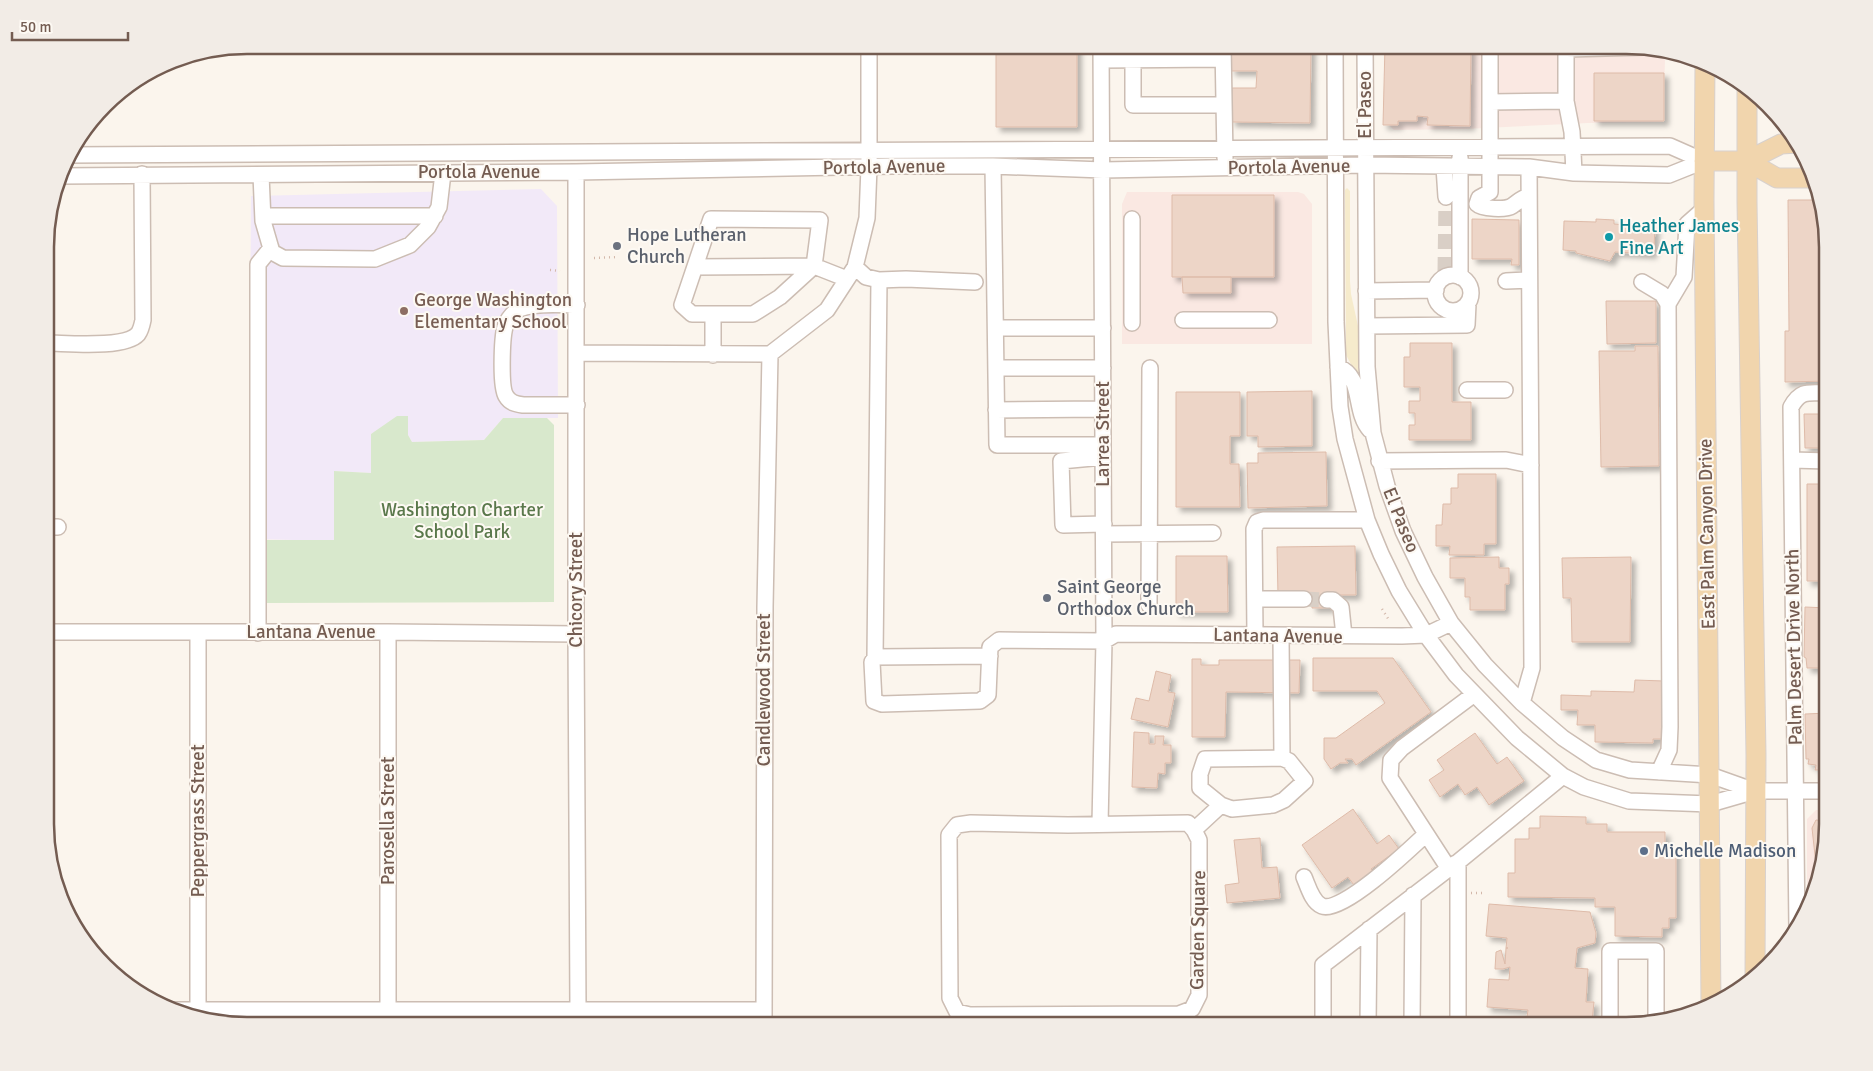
<svg xmlns="http://www.w3.org/2000/svg" width="1873" height="1071" font-family="Signika,sans-serif">
<style>
.commercial{fill:#fae8e2}
.education{fill:#f2e9f8}
.green{fill:#d8e8cc}
.sand{fill:#f6ebcc}
.building{fill:#edd5c7;stroke:#debba9;filter:url(#shadow)}
.lines{fill:none;stroke-linecap:round;stroke-linejoin:round}
.minor-tunnel{stroke:#d9cfc6;stroke-width:15;stroke-dasharray:15 8;stroke-linecap:butt}
.minor-casing{stroke:#ccbdb3;stroke-width:18}
.major-casing{stroke:#d8d1ce;stroke-width:21}
.path{stroke:#d3b8aa;stroke-width:2.5;stroke-dasharray:1 4;stroke-linecap:butt}
.minor{stroke:#fff;stroke-width:15}
.major{stroke:#f1d5ad;stroke-width:19}
.culture-dot{fill:#0f9aa8;stroke:#fdf9f3;stroke-width:2}
.worship-dot{fill:#6b7280;stroke:#fdf9f3;stroke-width:2}
.education-dot{fill:#8d6e63;stroke:#fdf9f3;stroke-width:2}
.service-dot{fill:#5c6f8a;stroke:#fdf9f3;stroke-width:2}
.labels{text-anchor:middle;dominant-baseline:central;stroke-width:4;stroke-linejoin:round;paint-order:stroke}
.street-label{font-size:19px;fill:#745c51;stroke:#fdf9f3}
.culture-label{font-size:19px;fill:#0d838f;stroke:#fdf9f3;text-anchor:start}
.worship-label{font-size:19px;fill:#5b616d;stroke:#fdf9f3;text-anchor:start}
.education-label{font-size:19px;fill:#785e54;stroke:#fdf9f3;text-anchor:start}
.park-label{font-size:19px;fill:#5a784b;stroke:#fdf9f3}
.service-label{font-size:19px;fill:#4e5e75;stroke:#fdf9f3;text-anchor:start}
.rim{fill:none;stroke:#745c51;stroke-width:2.5}
</style>
<defs>
<filter id="shadow"><feDropShadow dx="4.5" dy="4.5" stdDeviation="2.5" flood-color="#0004"/></filter>
</defs>
<rect width="100%" height="100%" fill="#fbf5ed"/>
<path class="commercial" d="M1386 45H1627L1661 50 1665 60 1663 122 1588 123 1464 129 1394 130 1387 123Z
M1127 192H1298L1304 194 1312 204V344H1122V204Z
M1816 810H1828V837L1807 905V819Z"/>
<path class="education" d="M541 189 557 206 558 418H503L484 440 412 442 408 435V416L371 434V473L334 471V541L249 539 251 196Z"/>
<path class="green" d="M397 416H408V435L412 442 484 440 503 418H547L554 425V602L266 603V540H334V471L371 473V434Z"/>
<path class="sand" d="M1347 188 1350 191V281L1351 294 1358 326 1359 379 1346 355 1345 190Z"/>
<path class="building" d="M996 45H1077V127H996Z
M1231 45H1311L1310 123 1231 122 1232 88H1256L1257 71H1231Z
M1385 45H1471L1470 126 1427 125 1428 117 1417 116V121H1398V125H1383Z
M1594 73H1664V121H1594Z
M1172 195H1274V277H1172Z
M1788 200H1821L1828 233V381L1785 382V331H1789Z
M1472 219 1519 220V265H1511L1512 259H1472Z
M1596 219 1614 220V224L1655 227 1654 248H1652V254L1615 252 1610 261 1576 253V251L1563 250 1564 221 1596 222Z
M1182 277H1231V293H1183Z
M1606 301H1656V343L1607 344Z
M1410 343H1452V402H1471V440H1409V425H1415V413H1409V401H1420V387H1404V357H1410Z
M1635 346H1658L1659 466 1601 467 1599 351H1635Z
M1312 391V446L1258 447V436H1247V392Z
M1176 392H1240V436H1230V464H1239L1240 507H1176Z
M1804 414H1828V448H1805Z
M1326 452 1327 506 1248 508 1247 463H1258V453Z
M1458 474H1496V544H1484V555H1449L1450 546H1436V525H1442L1443 504H1451V488H1458Z
M1807 484H1828V581H1807Z
M1355 546 1356 595H1331V608H1312V595L1278 596 1277 547Z
M1176 556H1227L1228 612H1176Z
M1499 557V568H1509V584H1505V610H1470V597H1465V578H1450V558Z
M1631 557 1630 642H1572L1571 598H1563L1562 558Z
M1805 607 1828 608V668H1807L1806 658 1804 657Z
M1313 658H1393L1431 712 1356 765 1352 759H1345L1348 763H1340L1331 769 1324 759V738H1336L1385 703 1377 691H1313Z
M1192 659H1201V665H1219V660H1300L1299 693 1226 692 1225 737H1192Z
M1156 671 1171 675 1168 692 1175 693 1168 727 1131 719 1136 698 1149 701Z
M1635 680 1664 681 1663 739H1653V743L1595 742V725H1577L1578 710H1561V695L1591 696V691L1634 692Z
M1828 713V770H1815L1816 765 1808 764 1809 759H1806L1805 714Z
M1134 732 1149 733V744H1155V736H1164L1163 745H1171V763H1165V774L1158 773 1157 788 1132 787Z
M1475 733 1497 764 1507 757 1524 781 1489 805 1477 787 1465 795 1458 784 1440 797 1429 780 1444 770 1437 760Z
M1353 809 1377 844 1389 835 1399 849 1371 869 1375 874 1356 888 1348 877 1332 888 1302 845Z
M1540 816 1586 817V824H1607V832H1665V850H1676V918H1669V928H1662V937L1615 936V907H1595V898L1508 897V873H1515V839H1529V828H1540Z
M1816 820 1828 821V837L1817 874 1812 828Z
M1260 838 1262 868 1277 867 1280 898 1227 903 1225 885 1239 883 1234 840Z
M1489 904 1590 912 1596 933 1595 943 1577 948 1575 968 1588 969 1586 1002H1594L1592 1022 1527 1017 1528 1010 1487 1007 1489 979 1509 980 1510 967 1503 969H1495L1496 952 1501 950 1505 964 1506 948H1508H1506L1507 938 1486 936Z"/>
<g class="lines">
<path class="minor-tunnel" d="M1445 272 1446 197
M1304 599 1327 600"/>
<g class="minor-casing">
<path id="minor" d="M1223 45 1225 158
M1335 45 1336 322 1340 407 1345 439 1367 520 1381 554 1399 591 1426 635 1456 675 1517 738 1563 776 1584 787 1629 801 1710 804 1755 791H1828
M1365 45 1367 367 1373 433 1387 486 1403 531 1425 577 1451 623 1485 665 1522 703 1563 738 1596 760 1630 770 1710 775 1755 791
M1490 45V192L1479 198 1477 204C1482 209 1506 210 1512 206 1518 202 1521 198 1529 196
M1566 45V101L1572 132 1574 173
M1566 49 1645 47
M1102 60 1223 59
M1133 60V105H1224
M1490 102 1566 101
M67 155 1670 146 1704 161
M993 166 997 445H1103
M1444 167 1446 197
M576 172V634L578 1009
M261 175 263 221 272 252 283 258 375 259 410 245 428 227 439 207 443 173
M60 176 576 172 892 166H993L1103 170 1365 165 1529 167 1574 173 1669 175 1704 161
M263 216H435
M711 219 820 220 814 266 780 297 753 314H692L682 305Z
M1132 219V323
M695 267 814 266 847 279
M855 267 866 277 879 280 906 279 975 282
M1435 293a18 18 0 1 1 36 0a18 18 0 1 1-36 0Z
M1460 277V157
M1506 281 1529 280
M1642 282 1662 294 1668 304
M1366 291 1436 290
M713 314V355
M1183 320H1269
M1367 326 1467 325 1468 304
M996 328H1103
M47 343C66 343 125 349 138 334 141 330 142 325 143 320L142 174
M577 353 770 354 827 310 855 267 867 218 869 167V45
M1338 367C1364 376 1353 412 1370 430
M996 368H1103
M1467 390H1505
M577 405H523C516 404 510 403 506 396 500 387 502 338 505 327 506 322 511 315 516 311 529 302 561 305 577 305
M996 410 1103 409
M1103 457 1061 461 1063 525 1104 524
M1792 460 1828 461
M1379 461 1506 460 1531 465
M47 527H58
M1104 534 1213 533
M1255 599H1304
M1327 600H1333L1341 607 1344 636
M1149 605 1150 368
M47 632H388L576 634
M258 633V264L271 248
M1255 635 1254 529 1257 522 1263 520H1367
M1281 636 1282 758 1289 761 1305 781 1284 800 1273 805 1232 809 1221 805 1200 788V774L1205 759 1282 758
M990 656 876 657 872 662 874 701 882 704 980 701 988 695 990 647 999 640 1104 641 1116 634 1402 636 1426 635 1451 623
M875 658 879 280
M1522 703 1532 668 1529 167
M1659 772 1669 750 1670 727 1668 304 1684 277 1687 224 1704 209
M971 823 1068 825 1188 823 1194 830 1199 840V995L1192 1009 1179 1014 970 1015 957 1012 950 998 949 835 957 825Z
M1100 824 1104 641 1101 45
M1194 830 1221 805
M1449 869 1390 778 1391 760 1402 748 1473 695
M1304 877C1308 886 1312 902 1322 906 1342 914 1410 849 1426 834
M1797 930 1791 407C1801 389 1809 393 1828 393
M172 1010H764
M198 1010V633
M388 1010V632
M764 1026 765 607 770 354
M1323 1026V965L1456 863
M1368 1026 1369 929
M1412 1026 1413 895
M1458 1026V862L1563 776
M1610 1026V951H1656V1022"/>
</g>
<g class="major-casing">
<path id="major" d="M1705 63 1704 200 1711 1005
M1747 91V202L1756 755 1755 974
M1704 161H1747L1781 144 1798 143
M1747 161 1777 178H1815"/>
</g>
<path class="path" d="M594 258 618 257
M550 270 560 271
M1382 609 1389 620
M1471 893H1482"/>
<use href="#minor" class="minor"/>
<use href="#major" class="major"/>
</g>
<circle class="culture-dot" cx="1609" cy="237" r="5"/>
<g class="worship-dot">
<circle cx="617" cy="246" r="5"/>
<circle cx="1047" cy="598" r="5"/>
</g>
<circle class="education-dot" cx="404" cy="311" r="5"/>
<circle class="service-dot" cx="1644" cy="851" r="5"/>
<g class="labels">
<g class="street-label">
<text transform="translate(1365 105) rotate(-90)">El Paseo</text>
<text transform="translate(884 167) rotate(-1)">Portola Avenue</text>
<text transform="translate(1289 167) rotate(-1)">Portola Avenue</text>
<text x="479" y="172">Portola Avenue</text>
<text transform="translate(1103 434) rotate(-90)">Larrea Street</text>
<text transform="translate(1401 520) rotate(68)">El Paseo</text>
<text transform="translate(1707 534) rotate(-91)">East Palm Canyon Drive</text>
<text transform="translate(576 590) rotate(-90)">Chicory Street</text>
<text x="311" y="632">Lantana Avenue</text>
<text transform="translate(1278 636) rotate(1)">Lantana Avenue</text>
<text transform="translate(1794 647) rotate(-91)">Palm Desert Drive North</text>
<text transform="translate(764 690) rotate(-90)">Candlewood Street</text>
<text transform="translate(198 821) rotate(-90)">Peppergrass Street</text>
<text transform="translate(388 821) rotate(-90)">Parosella Street</text>
<text transform="translate(1198 930) rotate(-89)">Garden Square</text>
</g>
<g class="culture-label">
<text x="1619" y="226">Heather James<tspan x="1619" dy="22">Fine Art</tspan></text>
</g>
<g class="worship-label">
<text x="627" y="235">Hope Lutheran<tspan x="627" dy="22">Church</tspan></text>
<text x="1057" y="587">Saint George<tspan x="1057" dy="22">Orthodox Church</tspan></text>
</g>
<g class="education-label">
<text x="414" y="300">George Washington<tspan x="414" dy="22">Elementary School</tspan></text>
</g>
<g class="park-label">
<text x="462" y="510">Washington Charter<tspan x="462" dy="22">School Park</tspan></text>
</g>
<g class="service-label">
<text x="1654" y="851">Michelle Madison</text>
</g>
</g>
<path d="M0 0H1873V1071H0ZM247 54H1626A193 193 0 0 1 1819 247V824A193 193 0 0 1 1626 1017H247A193 193 0 0 1 54 824V247A193 193 0 0 1 247 54Z" fill="#f2ece6" fill-rule="evenodd"/>
<path class="rim" d="M247 54H1626A193 193 0 0 1 1819 247V824A193 193 0 0 1 1626 1017H247A193 193 0 0 1 54 824V247A193 193 0 0 1 247 54Z"/>
<path d="M12 32v8h116v-8" fill="none" stroke="#745c51" stroke-width="2.5"/>
<text x="20" y="32" font-size="15" fill="#745c51" stroke="#fdf9f3" stroke-width="4" paint-order="stroke">50 m</text>
</svg>
